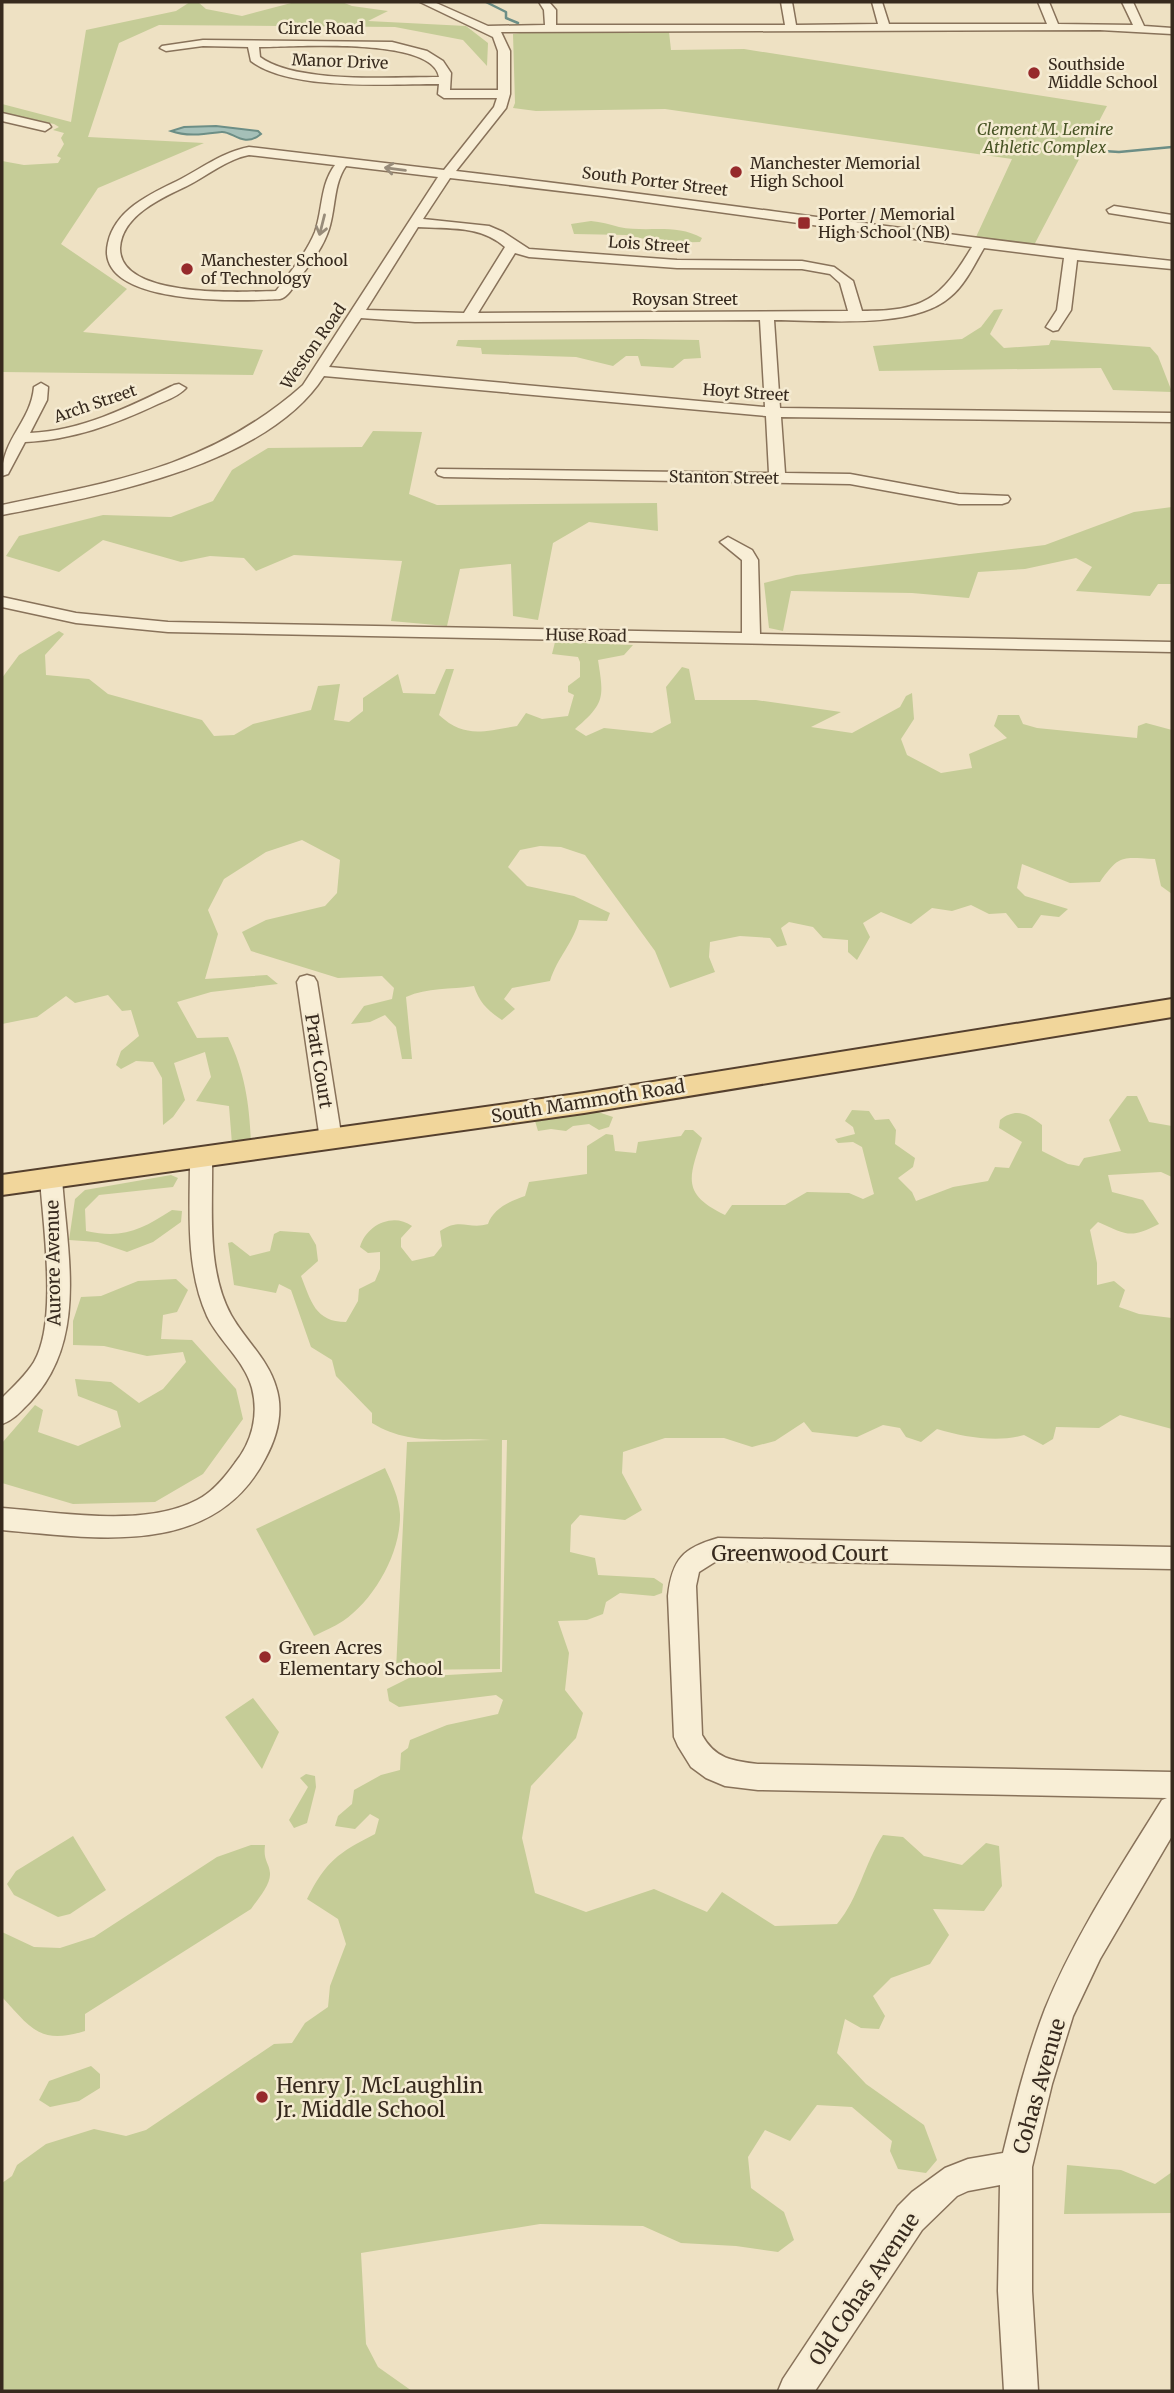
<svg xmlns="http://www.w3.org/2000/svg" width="1174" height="2393" font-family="Merriweather,serif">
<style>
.green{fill:#c5cc97}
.water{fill:#a5c0b8;stroke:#6c8e86;stroke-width:2}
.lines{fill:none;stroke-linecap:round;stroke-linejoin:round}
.stream{stroke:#6c8e86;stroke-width:2.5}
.minor-casing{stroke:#88725a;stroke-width:3}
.major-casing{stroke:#55402e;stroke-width:4}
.minor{fill:#f8eed6;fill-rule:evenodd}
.major{fill:#f1d69b;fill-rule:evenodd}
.oneway{stroke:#988c7a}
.poi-dot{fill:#962a2b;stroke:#f5ebd2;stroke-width:2.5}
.labels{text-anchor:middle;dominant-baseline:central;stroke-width:5;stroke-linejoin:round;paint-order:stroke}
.far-street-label{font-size:16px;fill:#372a1e;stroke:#f5ebd2}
.far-poi-label{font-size:16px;fill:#372a1e;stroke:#f5ebd2;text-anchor:start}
.far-park-label{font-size:16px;font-style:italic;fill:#485425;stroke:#f5ebd2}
.street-label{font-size:18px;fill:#372a1e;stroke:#f5ebd2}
.poi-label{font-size:18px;fill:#372a1e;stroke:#f5ebd2;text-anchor:start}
.near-street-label{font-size:21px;fill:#372a1e;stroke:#f5ebd2}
.near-poi-label{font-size:21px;fill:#372a1e;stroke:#f5ebd2;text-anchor:start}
</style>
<rect width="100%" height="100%" fill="#eee1c3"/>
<path class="green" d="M190 2H198L206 9 242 16 295 2H342L352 6 388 11 368 21 466 26 488 43 487 66 463 40 395 27 159 25 119 43 88 137 204 143 98 188 61 244 127 289 83 332 263 350 253 375 2 372V161L24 165 58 163 61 158 57 156 64 144 61 138 64 133 53 130 59 127 54 124 2 112V104L71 122 86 30 176 11Z
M528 32H669L671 50 744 49 1107 106 1033 247 976 237 1012 159 665 109 536 111 513 108 515 103 513 34Z
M591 221C601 222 609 224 619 227 648 233 675 223 702 238L700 242 664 243 626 235 574 234 571 224Z
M1003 309 990 334 1004 348 1049 345 1051 340 1150 347 1158 356 1172 392 1113 390 1101 368 879 371 873 346 962 339 981 327 994 310Z
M642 339 699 340 701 358 684 359 673 368 641 366 638 356H626L613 366 576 357 482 354 481 348 456 346 458 340Z
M373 431 422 432 409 494 437 505 657 503 658 531 589 522 553 543 538 620 513 616 511 564 460 569 447 626 391 621 402 561 294 555 256 571 244 558 210 556 181 562 103 540 59 572 6 556 19 536 103 515 171 517 213 501 232 470 268 448 362 447Z
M1172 507V584H1158L1150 596 1076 591 1092 567 1076 558 1025 569 978 572 969 598 912 593 791 591 783 631 769 628 764 583 796 575 1045 545 1134 512Z
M59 631 64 634 45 655 46 675 89 679 108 694 202 720 214 736 234 735 253 724 311 710 318 686 340 684 334 720 349 722 363 711V698L398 674 403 693 435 694 446 669H454L439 715C465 739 484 731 517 726L526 713 542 719 568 716 574 695 568 692V686L580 677V662L578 657 552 654 555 642 633 645 624 655 598 660C604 698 605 703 575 729L586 736 604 728 652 733 671 723 666 687 682 667 689 669 695 700H756L841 712 811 727 852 733 900 707 906 696 912 693 914 719 901 739 907 755 941 773 972 768 969 754 1007 738 994 726 998 715H1019L1023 724 1037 728 1137 738 1138 726 1146 723 1172 730V894L1161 886 1155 859C1123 858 1120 853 1100 882L1070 883 1022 864 1017 888 1025 896 1068 909 1059 917 1041 915 1032 928H1018L1006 913 989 914 971 905 952 911 932 908 911 924 881 912 863 923 870 937 857 960 848 952V940L823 938 813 927 789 922 781 928 787 945 777 947 770 938 740 936 710 942 709 957 715 972 670 988 655 951 585 855 561 847 540 846 520 850 508 867 527 886 574 896 610 913 607 921 579 920C574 942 557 958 550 981L512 988 504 999 515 1009 502 1020C488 1011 479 1002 474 986 450 990 428 987 406 997L412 1059H402L396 1027 385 1015 370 1022 351 1024 364 1006 392 999 394 988 382 976 338 978 251 951 242 932 266 920 325 906 337 893 340 860 302 840 266 852 224 879 208 910 218 934 205 979 267 975 278 984 211 992 177 1002 197 1038 228 1037C245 1073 249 1102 251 1141L232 1144 229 1106 196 1101 211 1077 205 1052 174 1063 185 1100 173 1117 163 1125 162 1078 153 1062 136 1061 121 1069 116 1065 121 1051 139 1036 131 1010 122 1011 108 995 75 1003 66 996 37 1017 2 1024V678L19 655Z
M1127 1096H1137L1149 1122 1172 1126V1177L1161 1172 1108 1175 1112 1192 1143 1200 1159 1224C1130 1239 1127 1235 1098 1222L1090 1230 1097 1263V1285L1114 1281 1125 1290 1119 1307 1139 1314 1172 1318V1429L1120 1415 1099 1428 1056 1427 1053 1439 1043 1445 1024 1435C997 1443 964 1437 937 1429L921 1442 906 1437 900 1428 883 1425 857 1437 812 1432 804 1422 775 1441 752 1447 724 1438H665L623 1452 622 1473 642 1510 625 1520 580 1515 571 1525 570 1552 595 1558 598 1575 654 1578 663 1584 662 1593 654 1596 620 1593 606 1602 603 1614 587 1620 558 1621 569 1653 565 1690 583 1713 576 1738 531 1786 522 1838 535 1893 586 1912 654 1889 707 1912 722 1892 775 1926 837 1924C859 1898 864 1864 883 1835L903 1837 924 1856 962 1865 986 1843 999 1846 1002 1886 984 1911 933 1909 949 1935 930 1964 891 1978 873 1996 885 2016 879 2029 861 2028 845 2019 837 2053 866 2084 924 2125 937 2160 926 2173 898 2169 890 2151 892 2141 852 2107 817 2105 790 2141 765 2130 748 2157 751 2188 784 2212 794 2240 778 2252 736 2246 681 2243 643 2226 540 2224 361 2253 366 2344 378 2367 412 2391H2V2183L12 2176 17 2165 46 2144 94 2129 126 2136 146 2130 274 2044 292 2043 305 2023 328 2007 330 1986 346 1944 338 1919 307 1899C326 1861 338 1853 375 1834L379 1819 370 1814 355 1829 335 1826 338 1816 352 1804 354 1790 381 1775 400 1770 401 1753 408 1748 410 1740 447 1725 498 1714 503 1700 496 1695 399 1707 389 1701 387 1689 411 1677 502 1672 507 1440H502L500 1669 396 1670 407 1442 491 1440C448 1437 411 1447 372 1423V1413L336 1376 332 1360 311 1347 291 1290 279 1284 276 1293 234 1285 228 1243 232 1242 250 1256 270 1251 274 1234 280 1231 309 1233 316 1245 318 1261 301 1276C311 1301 315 1322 346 1322L358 1301 359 1289 375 1281 380 1269V1252L368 1253 360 1247C366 1225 393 1212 412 1226L401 1238V1247L412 1261 434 1256 442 1246 440 1231C461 1217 468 1230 488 1224 493 1209 510 1201 525 1196L529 1182 587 1174V1146L606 1134 613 1135 615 1151 636 1153 638 1142 681 1136 685 1130H693L702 1138C689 1178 681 1194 725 1215L732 1205H785L807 1192 849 1193 863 1199 874 1194 862 1147 853 1142 838 1143 835 1139 855 1134 853 1127 845 1121 852 1110 869 1111 875 1120 889 1119 896 1130 895 1144 915 1158 913 1167 898 1178 912 1192 916 1201 953 1187 988 1181 995 1167 1009 1168 1022 1142 999 1128 1000 1120C1016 1107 1028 1114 1042 1125V1151L1068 1164 1079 1166 1084 1158 1121 1151 1109 1120Z
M598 1112 613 1117 609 1127 599 1130 589 1124 573 1126 566 1131 551 1129 538 1131 535 1121Z
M171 1175 178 1178 173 1187 99 1195 85 1209 86 1231C123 1239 141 1230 172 1210L182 1211 181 1222 153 1242 127 1252 98 1242 69 1240 75 1199 85 1190Z
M176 1279 188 1290 177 1312 163 1315 161 1339 192 1340 236 1389 243 1419 203 1474 155 1502 73 1504 2 1483V1443L35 1405 43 1410 38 1432 78 1446 121 1427 117 1411 78 1396 75 1379 111 1382 139 1403 163 1389 186 1362 183 1352 147 1356 104 1346 73 1345V1321L81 1297 101 1296 138 1281Z
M385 1468C392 1483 399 1498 400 1514 401 1553 374 1600 343 1621 334 1627 323 1631 314 1636L256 1529Z
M253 1698 279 1732 262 1769 225 1717Z
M306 1774 315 1776 316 1787 307 1823 294 1828 289 1820 308 1787 300 1778Z
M73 1836 106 1890 70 1914 58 1917 14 1895 7 1884 16 1871Z
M251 1845H265C263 1861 269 1862 270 1873 271 1885 257 1900 251 1909L85 2014V2031C39 2045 31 2028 2 1997V1932L34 1947 60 1948 94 1937 217 1857Z
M91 2066 100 2074V2088L79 2101 50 2107 39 2100 49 2081Z
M1067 2165 1121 2170 1155 2184 1172 2172V2213L1064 2214Z"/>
<path class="water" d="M216 126 258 131 261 134C243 149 232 130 221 132 205 134 187 137 171 131L184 127Z"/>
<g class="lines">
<path class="stream" d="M486 2 506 12V18L518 23
M1088 150 1119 152 1172 147"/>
<g class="minor-casing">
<path id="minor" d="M420 2H434L488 26 545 25 544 10 539 2H549L556 10V25H785L781 2H792L796 25 878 24 872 2H882L889 24H1047L1038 2H1049L1058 24 1133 25 1122 2H1133L1144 26 1172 28V34L1100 30 501 32 510 51V94L506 108 456 171C695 199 933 235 1172 261V269L1077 260 1071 310 1058 330 1053 331 1046 327 1057 310 1064 258 984 248C974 265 965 285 950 297 912 330 823 320 774 320L780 408 1172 413V422L781 417 785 473 850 474 959 494 1008 496 1010 499 1008 502 1002 504H959L850 484 444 477 438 475 436 472 438 469 769 473 766 416 324 376C267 466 100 496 2 515V505C117 481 212 466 303 385L438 177 346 166C333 185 336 207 329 229 323 248 310 264 298 280 293 287 288 297 280 299 243 301 93 307 108 243 115 210 150 194 177 181 201 169 222 152 249 147L444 170 494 107 497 98H444L438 94 439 84C390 84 290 91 251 61L248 47 203 46 166 51 160 48 162 46 203 40 392 42 427 51 443 61 451 73 450 90H498V51L493 37ZM259 47C292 47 433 36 439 77 394 77 296 84 260 57ZM249 155 335 165C320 185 323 209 315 232 306 254 290 272 276 291 242 292 119 299 120 248 122 215 162 198 187 186 207 176 227 159 249 155ZM450 178 602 196 972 247C940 300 924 311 862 311L853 281 834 267 802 261 677 260 529 249 503 232 489 226 423 219ZM418 227C448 229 481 225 505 247L464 313 366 310ZM515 253 529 257 677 268 802 269 830 274 840 283 848 311 478 313ZM361 318 415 322 760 320 765 407 329 367Z
M2 113 49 124 51 127 45 131 2 121Z
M1114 206 1172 215V223L1109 213 1107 210Z
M41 383 48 387 47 400 30 433C81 431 129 407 174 385L179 384 186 388C179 396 167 400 158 404 116 424 72 440 25 442L8 474 2 476C2 438 31 422 34 387Z
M728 537 752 550 758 560 760 634 1172 642V652L168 632 76 623 2 607V597L76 613 168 622 742 633V560L720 542Z
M307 975 314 977 317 982 342 1140 339 1146 331 1148 323 1146 320 1140 297 982 300 977Z
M201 1150 209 1152 212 1158C213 1209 206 1269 231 1315 245 1340 268 1359 276 1387 284 1412 277 1437 265 1459 213 1559 95 1538 2 1530V1508C60 1512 144 1528 197 1500 213 1492 225 1477 235 1463 252 1442 259 1415 252 1388 245 1361 219 1341 207 1316 185 1267 190 1210 190 1158L193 1152Z
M51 1170 59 1172 62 1178C67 1254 88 1340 31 1401 22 1410 14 1420 2 1424V1398C13 1387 26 1375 34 1362 58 1321 43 1225 40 1178L43 1172Z
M718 1538 1172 1547V1569L718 1560 699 1572 696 1586 702 1735C715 1759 733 1761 758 1764L1172 1772V1836L1100 1959 1073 2016 1052 2084 1032 2167V2291L1038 2391H1004L998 2291 1000 2185 968 2191 957 2196 922 2230 815 2391H778L783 2379 898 2206 912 2192 945 2168 968 2159 1003 2153C1015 2104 1027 2056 1045 2009 1075 1935 1120 1868 1162 1800L1167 1798 758 1790 725 1786 706 1778 691 1767 678 1746 674 1737 668 1596C672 1559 683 1548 718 1538Z"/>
</g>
<g class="major-casing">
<path id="major" d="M1172 999V1017L584 1113 2 1195V1175L584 1093Z"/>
</g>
<use href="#minor" class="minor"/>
<use href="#major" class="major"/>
</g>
<defs><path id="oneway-shaft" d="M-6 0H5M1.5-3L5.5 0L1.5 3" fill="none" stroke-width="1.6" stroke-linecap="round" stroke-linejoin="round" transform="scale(1.75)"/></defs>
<g class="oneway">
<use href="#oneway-shaft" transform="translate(395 169) rotate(-173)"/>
<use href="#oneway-shaft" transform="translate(322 225) rotate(104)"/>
</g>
<g class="poi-dot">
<circle cx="1034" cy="73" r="7"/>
<circle cx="736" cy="172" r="7"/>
<rect x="797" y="216" width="14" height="14" rx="3.5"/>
<circle cx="187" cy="269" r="7"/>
<circle cx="265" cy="1657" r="7"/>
<circle cx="262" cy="2097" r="7"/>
</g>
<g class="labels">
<g class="far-street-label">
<text x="321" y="28">Circle Road</text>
<text transform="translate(340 61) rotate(2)">Manor Drive</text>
<text transform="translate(655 181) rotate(7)">South Porter Street</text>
<text transform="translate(649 244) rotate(4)">Lois Street</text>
<text x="685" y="299">Roysan Street</text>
<text transform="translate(313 346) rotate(-55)">Weston Road</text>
<text transform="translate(746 392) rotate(4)">Hoyt Street</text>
<text transform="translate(95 403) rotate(-19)">Arch Street</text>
<text transform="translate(724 477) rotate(1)">Stanton Street</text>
<text transform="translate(586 635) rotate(1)">Huse Road</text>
</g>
<g class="far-poi-label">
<text x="1048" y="64">Southside<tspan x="1048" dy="18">Middle School</tspan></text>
<text x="750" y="163">Manchester Memorial<tspan x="750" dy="18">High School</tspan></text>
<text x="818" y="214">Porter / Memorial<tspan x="818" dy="18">High School (NB)</tspan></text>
<text x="201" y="260">Manchester School<tspan x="201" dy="18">of Technology</tspan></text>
</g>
<g class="far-park-label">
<text x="1045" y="129">Clement M. Lemire<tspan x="1045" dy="18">Athletic Complex</tspan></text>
</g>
<g class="street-label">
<text transform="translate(319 1061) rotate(81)">Pratt Court</text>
<text transform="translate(588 1101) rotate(-9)">South Mammoth Road</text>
<text transform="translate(53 1263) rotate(-91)">Aurore Avenue</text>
</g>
<g class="poi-label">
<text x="279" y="1647">Green Acres<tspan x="279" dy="21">Elementary School</tspan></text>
</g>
<g class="near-street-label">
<text x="800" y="1553">Greenwood Court</text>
<text transform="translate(1039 2086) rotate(-74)">Cohas Avenue</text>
<text transform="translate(864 2289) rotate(-56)">Old Cohas Avenue</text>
</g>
<g class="near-poi-label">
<text x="276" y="2085">Henry J. McLaughlin<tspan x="276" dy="24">Jr. Middle School</tspan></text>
</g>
</g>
<rect width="1174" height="2393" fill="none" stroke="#372a1e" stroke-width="7"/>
</svg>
